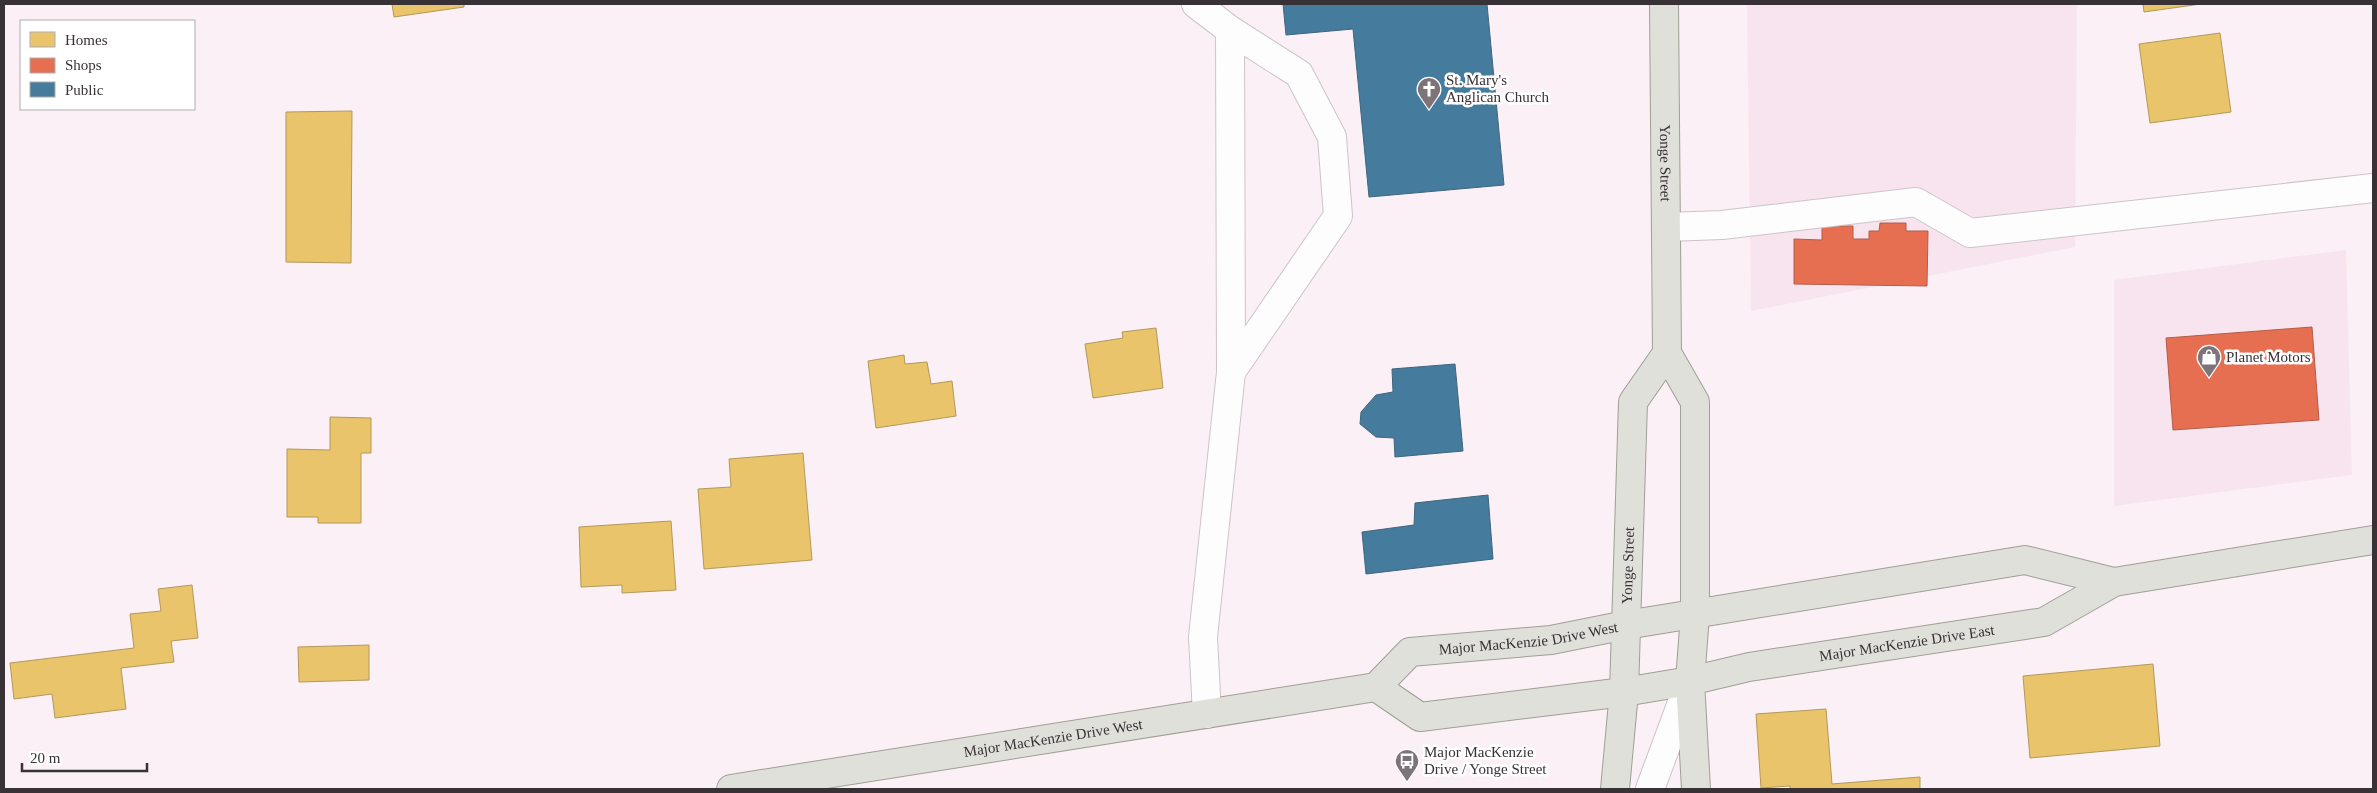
<svg xmlns="http://www.w3.org/2000/svg" width="2377" height="793" font-family="'Times New Roman',serif">
<style>
.built{fill:#f8e4ef}
.homes{fill:#e9c46a;stroke:#b4985a}
.shops{fill:#e76f51;stroke:#b25c49}
.public{fill:#457b9d;stroke:#41657e}
.lines{fill:none;stroke-linecap:round;stroke-linejoin:round}
.minor-casing{stroke:#ccc4c8;stroke-width:30}
.major-casing{stroke:#a09f94;stroke-width:30}
.minor{stroke:#fefdfe;stroke-width:28}
.major{stroke:#e0e0da;stroke-width:28}
.labels{text-anchor:middle;dominant-baseline:central;stroke-width:5;stroke-linejoin:round;paint-order:stroke}
.poi-label{font-size:15px;fill:#383135;stroke:#fff;text-anchor:start}
.street-label{font-size:15px;fill:#383135;stroke:#fff}
</style>
<rect width="100%" height="100%" fill="#faf0f5"/>
<path class="built" d="M1747 4H2077L2075 247 1751 311Z
M2346 250 2352 475 2114 506V280Z"/>
<path class="homes" d="M392 4H464V7L394 17Z
M2143 4H2201L2144 12Z
M2220 33 2231 112 2150 123 2139 44Z
M352 111 351 263 286 262V112Z
M1156 328 1163 388 1093 398 1085 344 1123 338 1122 332Z
M904 355 905 364 927 362 931 384 952 381 956 416 876 428 868 361Z
M330 417 371 418V453H361V523H318V517H287V449L330 450Z
M803 453 812 560 704 569 698 489 731 487 729 459Z
M671 521 676 590 622 593V585L581 587 579 527Z
M192 585 198 638 171 641 174 662 121 668 126 709 55 718 52 694 14 699 10 663 134 648 130 614 161 611 158 589Z
M369 645V680L299 682 298 647Z
M2153 664 2160 746 2030 758 2023 676Z
M1826 709 1832 784 1920 777V789H1790V786L1761 788 1756 714Z"/>
<path class="shops" d="M1880 223H1906V231H1928L1927 286 1794 284V239L1822 240V226H1853V239H1869V231H1879Z
M2312 327 2319 420 2173 430 2166 338Z"/>
<path class="public" d="M1283 4H1487L1504 185 1369 197 1353 29 1286 35Z
M1455 364 1463 451 1395 457 1394 438 1376 437 1360 424 1361 412 1376 395 1393 392 1392 369Z
M1488 495 1493 559 1366 574 1362 532 1414 525 1415 503Z"/>
<g class="lines">
<g class="minor-casing">
<path id="minor" d="M1196 4 1230 30 1299 74 1332 137 1338 216 1231 372
M1666 227 1722 225 1916 202 1970 233 2373 188
M1207 714 1203 637 1231 372 1230 30
M1650 789 1690 681"/>
</g>
<g class="major-casing">
<g id="major">
<path id="s1" d="M1664 4 1667 353 1695 402V615L1690 681 1696 789"/>
<path id="s2" d="M1376 687 1420 717 1624 692 1690 681 1749 667 2044 622 2114 582 2373 540"/>
<path id="s3" d="M731 789 1376 687 1410 652 1551 640 1626 625 2025 560 2114 582"/>
<path id="s4" d="M1615 789 1624 692 1633 402 1667 353"/>
</g>
</g>
<use href="#minor" class="minor"/>
<use href="#major" class="major"/>
</g>
<defs>
<g id="church-pin" transform="scale(1.25)"><path d="M0 17L-7.5 6A9.5 9.5 0 1 1 7.5 6Z" fill="#7c7478" stroke="#fff"/><path d="M-1.2-6h2.4v3.5h3.3v2.4h-3.3V6h-2.4V-.1h-3.3v-2.4h3.3Z" fill="#fff"/></g>
<g id="shop-pin" transform="scale(1.25)"><path d="M0 17L-7.5 6A9.5 9.5 0 1 1 7.5 6Z" fill="#7c7478" stroke="#fff"/><path d="M-5-2.5h2.3a2.7 3.5 0 0 1 5.4 0H5L5.5 6h-11ZM-1.5-2.5h3a1.5 2.3 0 0 0-3 0Z" fill="#fff"/></g>
<g id="bus-pin" transform="scale(1.25)"><path d="M0 17L-7.5 6A9.5 9.5 0 1 1 7.5 6Z" fill="#7c7478" stroke="#fff"/><path d="M-5-6H5V4H4V6H2V4H-2V6H-4V4H-5ZM-3.5-4V0h7V-4ZM-3.5 1.2v1.5H-2V1.2ZM2 1.2v1.5H3.5V1.2Z" fill="#fff"/></g>
</defs>
<g fill-rule="evenodd">
<use href="#church-pin" x="1429" y="89"/>
<use href="#shop-pin" x="2209" y="357"/>
<use href="#bus-pin" x="1407" y="761"/>
</g>
<g class="labels">
<g class="poi-label">
<text x="1446" y="80">St. Mary's<tspan x="1446" dy="17">Anglican Church</tspan></text>
<text x="2226" y="357">Planet Motors</text>
<text x="1424" y="752">Major MacKenzie<tspan x="1424" dy="17">Drive / Yonge Street</tspan></text>
</g>
<g class="street-label">
<text stroke="none"><textPath href="#s1" startOffset="159">Yonge Street</textPath></text>
<text stroke="none"><textPath href="#s4" startOffset="224">Yonge Street</textPath></text>
<text stroke="none"><textPath href="#s3" startOffset="821">Major MacKenzie Drive West</textPath></text>
<text stroke="none"><textPath href="#s2" startOffset="546">Major MacKenzie Drive East</textPath></text>
<text stroke="none"><textPath href="#s3" startOffset="326">Major MacKenzie Drive West</textPath></text>
</g>
</g>
<rect width="2377" height="793" fill="none" stroke="#383135" stroke-width="10"/>
<rect x="20" y="20" width="175" height="90" fill="#ffffff" stroke="#afadae"/>
<rect x="30" y="32" width="25" height="15" fill="#e9c46a" stroke="#afadae"/>
<text x="65" y="45" font-size="15" fill="#383135">Homes</text>
<rect x="30" y="58" width="25" height="15" fill="#e76f51" stroke="#afadae"/>
<text x="65" y="70" font-size="15" fill="#383135">Shops</text>
<rect x="30" y="82" width="25" height="15" fill="#457b9d" stroke="#afadae"/>
<text x="65" y="95" font-size="15" fill="#383135">Public</text>
<path d="M22 763v8h125v-8" fill="none" stroke="#383135" stroke-width="2.5"/>
<text x="30" y="763" font-size="15" fill="#383135" stroke="#ffffff" stroke-width="4" paint-order="stroke">20 m</text>
</svg>
